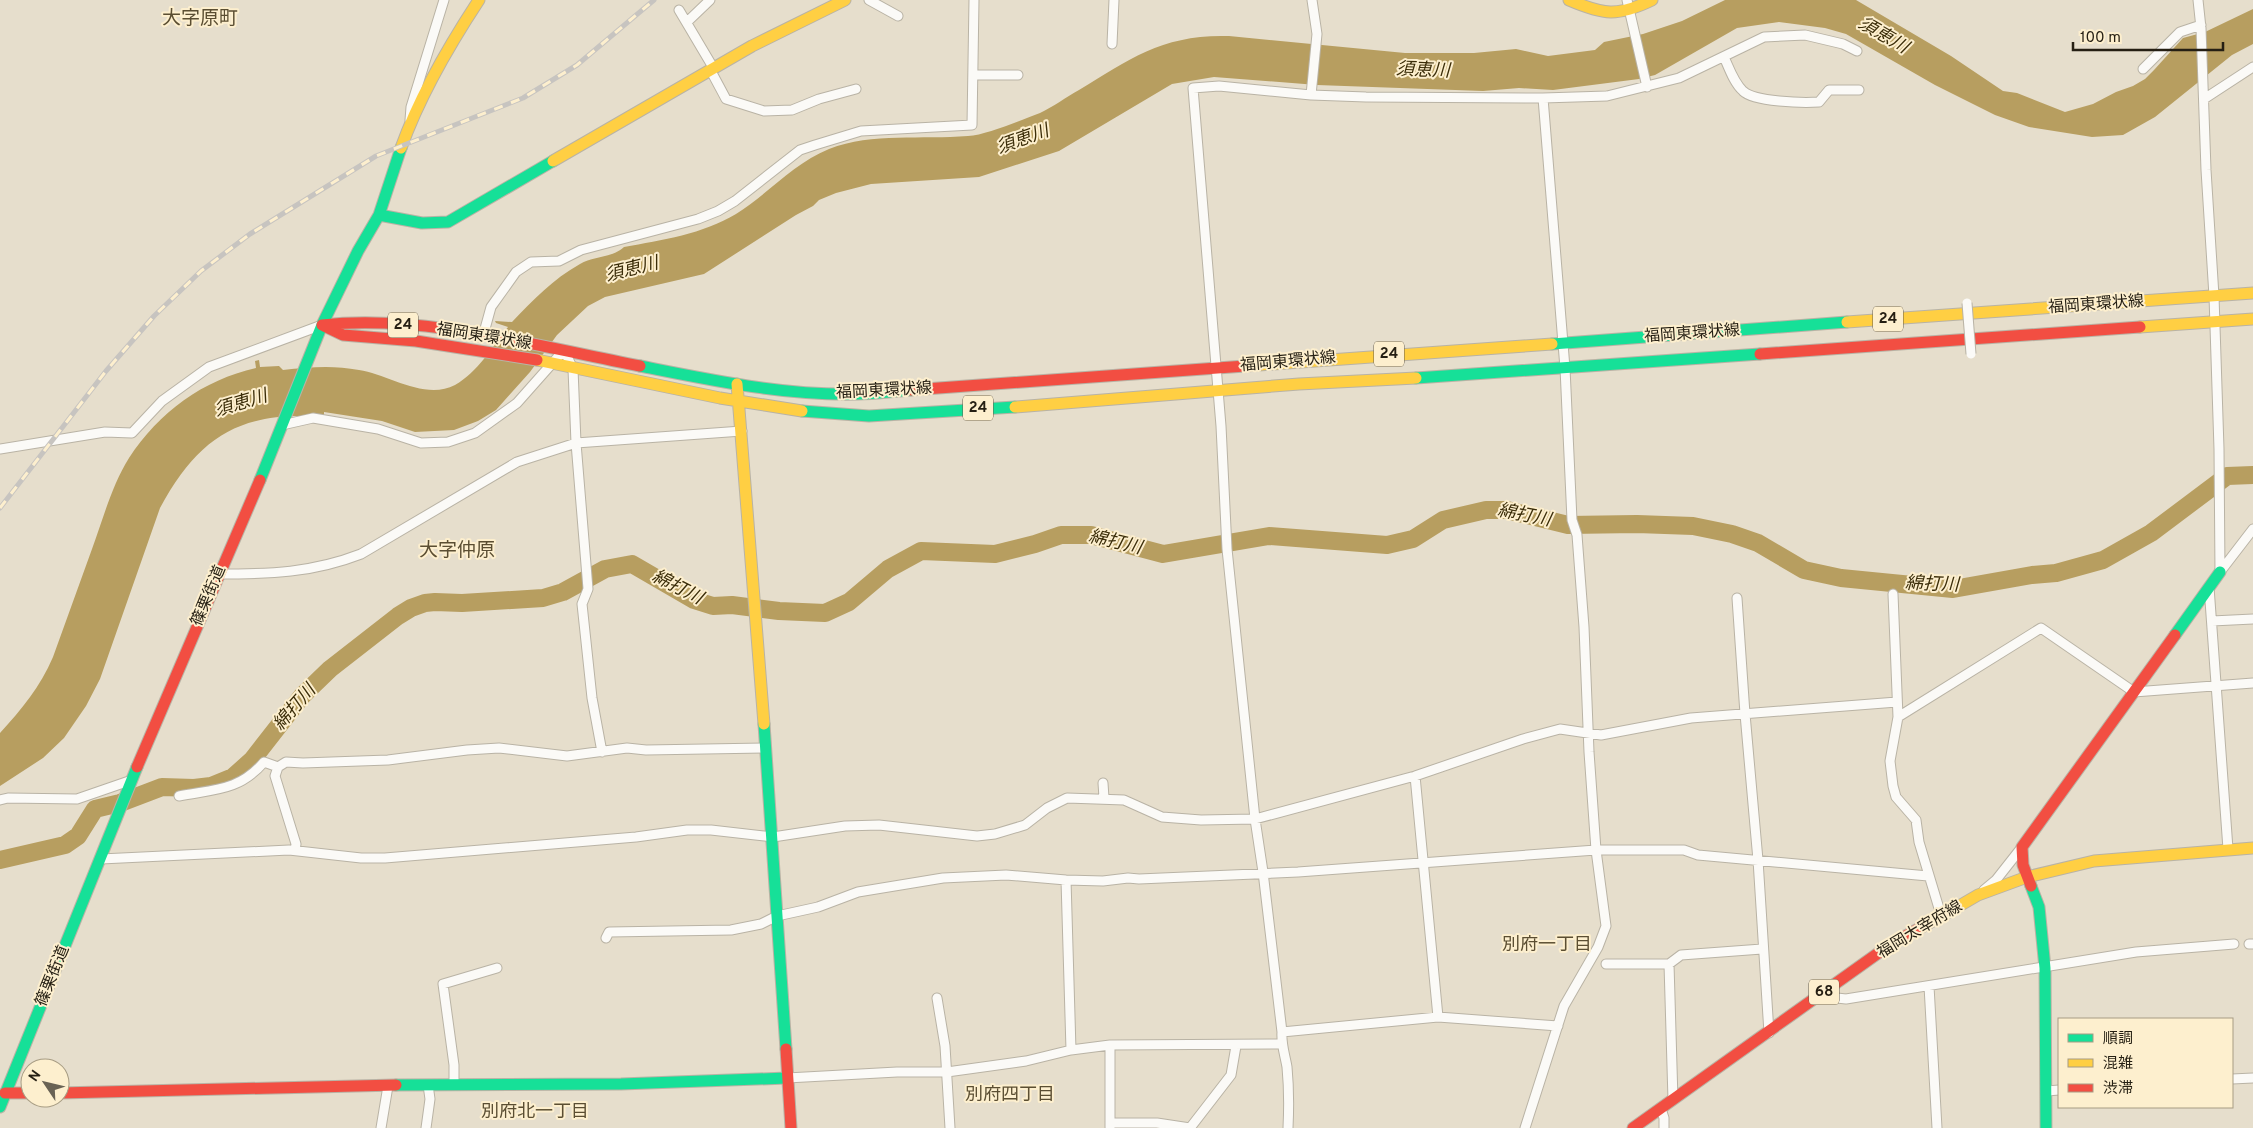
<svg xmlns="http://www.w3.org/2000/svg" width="2253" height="1128" font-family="Overpass,'Noto Sans JP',sans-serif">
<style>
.water{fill:#b79e60}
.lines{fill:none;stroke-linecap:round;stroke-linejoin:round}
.river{stroke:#b79e60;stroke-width:18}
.street-casing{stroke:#b9b3a5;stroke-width:11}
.fast-casing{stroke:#b9b3a5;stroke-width:13}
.slow-casing{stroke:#b9b3a5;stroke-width:13}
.jam-casing{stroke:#b9b3a5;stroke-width:13}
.street{stroke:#fbfaf7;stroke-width:9}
.fast{stroke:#16e098;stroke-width:11}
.slow{stroke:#ffcf43;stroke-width:11}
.jam{stroke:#f24e42;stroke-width:11}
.rail-casing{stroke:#c7c4c0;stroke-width:5}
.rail{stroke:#fdefce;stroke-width:3;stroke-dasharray:9;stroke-linecap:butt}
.street-bridge-casing{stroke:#b9b3a5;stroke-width:11;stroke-linecap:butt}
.street-bridge{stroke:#fbfaf7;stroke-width:9}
.labels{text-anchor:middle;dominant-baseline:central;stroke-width:4;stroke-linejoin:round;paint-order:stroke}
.shield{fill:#fdefce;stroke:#665d4b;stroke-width:1}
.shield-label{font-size:15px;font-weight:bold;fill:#251f13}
.street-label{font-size:16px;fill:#251f13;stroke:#fdefce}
.water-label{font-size:18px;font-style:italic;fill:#3b2d09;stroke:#fdefce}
.neighbourhood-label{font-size:18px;fill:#5b4e32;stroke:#fdefce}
.quarter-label{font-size:19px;fill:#5b4e32;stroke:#fdefce}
</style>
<rect width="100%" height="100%" fill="#e6decc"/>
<path class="water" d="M1725 0H1856L1951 56 2003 91 2017 93 2065 112 2093 104 2116 92 2133 86 2145 79 2154 70 2183 38 2205 32 2253 9V44L2232 55 2155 117 2123 135 2092 137 2029 127 1995 115 1935 85 1846 34 1825 28 1779 22 1737 28 1655 75 1639 79 1553 90 1519 88 1483 91 1317 85 1214 77 1172 84 1059 151 979 177 871 184 836 193 819 200 813 206 796 215 704 274 605 297 588 306 557 335 530 372 496 410 478 421 454 430 415 432 382 421 324 412V417C241 411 200 435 160 508L100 679 86 706 64 738 43 758 0 786V733C22 709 40 687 53 657 66 621 79 585 92 549 103 519 112 485 129 458 159 412 203 380 256 368L255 361 259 360 260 367 279 366 283 370C310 367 333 365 359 370 388 374 425 401 455 385 478 372 492 347 508 327L496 323 495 321 512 322C533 300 553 279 580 264 594 256 612 258 624 247 662 240 703 234 736 214 768 194 794 163 829 149 873 132 922 140 968 136 987 135 1021 120 1040 113 1053 107 1066 97 1079 90 1131 58 1164 34 1229 36L1405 53H1474L1516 49 1548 56 1595 50 1604 42 1643 34 1682 21Z"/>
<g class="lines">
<path class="river" d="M0 860 65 845 78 836 95 809 120 803 162 787 194 788 211 786 233 777 252 760 302 696 330 669 398 616 411 608 425 603 435 602 462 603 543 598 563 592 605 569 632 564 694 600 713 606 732 605 779 611 825 613 849 602 888 569 921 551 995 554 1035 544 1061 535H1091L1163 554 1269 536 1387 545 1413 539 1443 520 1486 510H1507L1568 525 1637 524 1693 526 1732 534 1758 543 1804 570 1841 578 1953 589 2032 575 2056 573 2103 560 2151 533 2227 476 2253 475"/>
<g class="street-casing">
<path id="street" d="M869 0 898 16
M1627 0 1647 87
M2198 0 2201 28 2206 170 2214 296 2219 449 2220 572
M679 10 714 69
M687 22 710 0
M1112 44 1114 0
M1724 57C1729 68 1734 83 1743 91 1754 102 1803 103 1819 102L1829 90H1859
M2143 69 2180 32 2201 25
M711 71 726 99 764 111 792 110 819 99 856 89
M973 75H1018
M1311 95 1317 34 1312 0
M2204 99 2253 67
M410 120 411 107 444 0
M483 336 491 307 516 272 531 262 559 261 581 250 698 219 718 211 735 201 800 150 815 145 861 131 972 125 974 0
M282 425 313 418 378 429 421 443 448 442 475 433 517 403 564 350 573 369 576 443 588 589 582 604 592 698 602 752
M0 449 105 432 132 433 162 401 209 367 322 325
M2220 572 2253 529
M218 574C270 574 312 573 361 554L517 462 576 443 742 431
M2209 587 2228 849
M1893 594 1898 717 1890 761 1893 786 1896 797 1916 820 1919 842 1941 915
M1737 598 1745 714 1758 860 1769 1033
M2212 621 2253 619
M1898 717 2041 628 2134 692 2253 683
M1415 776 1438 1017
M1103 783 1104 798
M179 796C215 789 239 791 264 762L278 767
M0 800 8 798 77 799 132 780
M295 850 296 844 275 776 278 767 286 762 303 763 388 760 467 750 499 748 567 756 627 748 646 750 766 748
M101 859 289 850 361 858H385L636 837 687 830H711L773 837 845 826 879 825 977 836 995 834 1025 825 1047 808 1067 798 1124 800 1162 817 1201 820 1255 819 1415 776 1523 739 1560 729 1601 735 1691 718 1897 702
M1066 880 1071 1050
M1984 890 1996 880 2022 847
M606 938 609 932 731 930 761 924 777 916 818 907 858 892 943 878 1006 875 1066 880 1103 881 1128 878 1139 879 1298 872 1596 850H1684L1698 855 1928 876
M2249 944H2253
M1606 964H1669L1681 955 1762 949
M1669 964 1673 1100
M1929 986 1937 1128
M1819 996 1846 999 2136 952 2234 944
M937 998 945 1046 950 1128
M1282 1032 1438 1017 1558 1026
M787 1078 897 1072H947L1026 1061 1071 1050 1110 1045 1281 1044
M2232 1079 2253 1078
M454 1084V1065L443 984 497 968
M2047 1091 2059 1090
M1661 1109 1664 1118V1128
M1110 1123H1157L1190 1128 1231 1075 1236 1046
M1110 1127V1045
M381 1128 388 1086
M426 1128 430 1099 428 1085
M1288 1128C1289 1108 1289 1088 1287 1067 1285 1055 1281 1044 1282 1032L1263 872 1255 819 1227 549 1221 426 1193 88 1219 86 1311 95 1366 97 1543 98 1607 96 1679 78 1764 37 1805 35 1843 44 1857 51
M1525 1128 1564 1006 1598 947 1606 926 1596 850 1589 752 1584 627 1577 535 1572 520 1565 368 1543 98"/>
</g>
<g class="fast-casing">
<path id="fast" d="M379 215 422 223 448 222 553 161
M1552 344 1847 322
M640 366C711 380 785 396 858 394 876 394 894 391 911 390
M1416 378 1760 354
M802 411 869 416 1015 407
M260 480 322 325 358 251 379 215 401 148
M2175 635 2220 572
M764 724 786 1049
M2031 886 2039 907 2045 968 2046 1128
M396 1085 621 1084 787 1078
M0 1107 137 767"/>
</g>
<g class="slow-casing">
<path id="slow" d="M1569 0C1604 15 1617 17 1652 0
M401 148C420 95 448 47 479 0
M553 161 752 46 845 0
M1847 322 2253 293
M2140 327 2253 319
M537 360 720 398 802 411
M1259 365 1552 344
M737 384 764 724
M1015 407 1299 384 1416 378
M1947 913 1978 895 2027 877 2094 861 2253 848"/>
</g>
<g class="jam-casing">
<path id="jam" d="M322 325 343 335 416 341 537 360
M322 325C426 314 539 347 640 366
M1760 354 2140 327
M911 390 1259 365
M137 767 260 480
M2031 886 2023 865 2022 847 2175 635
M786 1049 791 1128
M5 1093H30
M60 1093 396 1085
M1633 1128 1891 944 1947 913"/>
</g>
<use href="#street" class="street"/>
<use href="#fast" class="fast"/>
<use href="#slow" class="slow"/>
<use href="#jam" class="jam"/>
<g class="rail-casing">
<path id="rail" d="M0 508 106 371 154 316 201 271 250 234 376 156 523 98 577 65 654 0"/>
</g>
<use href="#rail" class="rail"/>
<g class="street-bridge-casing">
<path id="street-bridge" d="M1967 303 1971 354"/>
</g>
<use href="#street-bridge" class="street-bridge"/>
</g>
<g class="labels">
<g class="shield">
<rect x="1873" y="306.5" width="30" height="25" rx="4"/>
<rect x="388" y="312.5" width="30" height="25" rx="4"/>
<rect x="1374" y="341.5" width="30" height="25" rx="4"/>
<rect x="963" y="395.5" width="30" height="25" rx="4"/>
<rect x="1809" y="979.5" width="30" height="25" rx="4"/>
</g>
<g class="shield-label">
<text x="1888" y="319">24</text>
<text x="403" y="325">24</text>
<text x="1389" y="354">24</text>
<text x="978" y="408">24</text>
<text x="1824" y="992">68</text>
</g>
<g class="street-label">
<text transform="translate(2096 305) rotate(-4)">福岡東環状線</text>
<text transform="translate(1692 334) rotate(-4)">福岡東環状線</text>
<text transform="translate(484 337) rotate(9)">福岡東環状線</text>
<text transform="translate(1288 362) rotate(-5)">福岡東環状線</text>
<text transform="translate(884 391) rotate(-3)">福岡東環状線</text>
<text transform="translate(209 596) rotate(-67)">篠栗街道</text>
<text transform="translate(1920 930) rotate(-31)">福岡太宰府線</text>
<text transform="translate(53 976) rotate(-68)">篠栗街道</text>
</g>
<g class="water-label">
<text transform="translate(1883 36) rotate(30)">須恵川</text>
<text transform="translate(1423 71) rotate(2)">須恵川</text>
<text transform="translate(1023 140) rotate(-20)">須恵川</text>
<text transform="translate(632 270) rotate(-14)">須恵川</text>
<text transform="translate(241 404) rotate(-17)">須恵川</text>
<text transform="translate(1524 516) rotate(11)">綿打川</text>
<text transform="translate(1115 543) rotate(13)">綿打川</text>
<text transform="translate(1932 585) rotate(2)">綿打川</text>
<text transform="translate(677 588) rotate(27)">綿打川</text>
<text transform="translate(295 708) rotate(-49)">綿打川</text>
</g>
<g class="neighbourhood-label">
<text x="1547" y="945">別府一丁目</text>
<text x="1010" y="1095">別府四丁目</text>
<text x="535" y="1112">別府北一丁目</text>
</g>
<g class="quarter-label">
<text x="200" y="19">大字原町</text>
<text x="457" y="551">大字仲原</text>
</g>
</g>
<rect x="2058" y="1018" width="175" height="90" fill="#fdefce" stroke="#a79c83"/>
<rect x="2068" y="1034" width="25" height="8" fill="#16e098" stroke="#a79c83"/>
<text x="2103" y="1043" font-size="15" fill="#251f13">順調</text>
<rect x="2068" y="1059" width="25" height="8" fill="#ffcf43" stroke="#a79c83"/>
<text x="2103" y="1068" font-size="15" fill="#251f13">混雑</text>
<rect x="2068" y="1084" width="25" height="8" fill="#f24e42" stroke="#a79c83"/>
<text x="2103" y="1093" font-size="15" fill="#251f13">渋滞</text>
<g transform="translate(45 1083) rotate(305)"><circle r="24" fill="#fdefce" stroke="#a79c83"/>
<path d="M0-4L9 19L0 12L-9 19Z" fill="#696254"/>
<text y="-8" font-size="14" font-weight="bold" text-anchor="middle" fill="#251f13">N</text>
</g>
<path d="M2073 42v8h150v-8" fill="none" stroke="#251f13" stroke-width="2.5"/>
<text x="2080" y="42" font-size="15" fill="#251f13" stroke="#fdefce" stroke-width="4" paint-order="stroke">100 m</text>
</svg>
